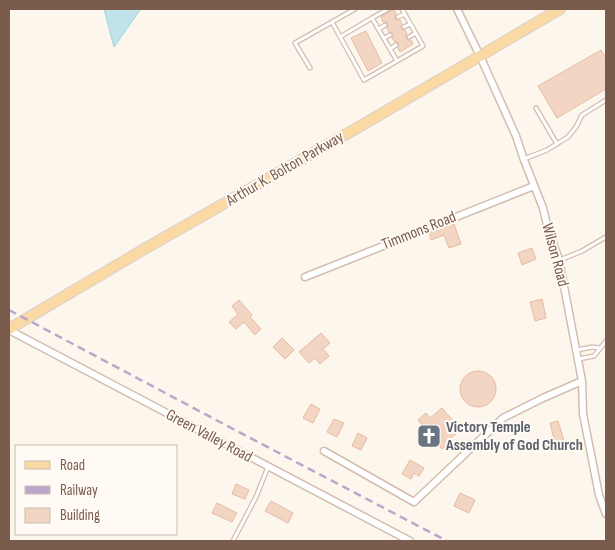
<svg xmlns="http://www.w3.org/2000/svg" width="615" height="550" font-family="'Sofia Sans Condensed',sans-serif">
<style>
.water{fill:#bfe3e8;stroke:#a5d3da}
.building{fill:#f3d5c3;stroke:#e6bba3}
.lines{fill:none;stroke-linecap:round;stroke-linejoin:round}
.lane-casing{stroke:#d1beb0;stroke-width:5.5}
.street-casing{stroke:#d1beb0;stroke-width:9}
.primary-casing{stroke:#dad1cd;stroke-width:12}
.lane{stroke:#fff;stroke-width:3}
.street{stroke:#fff;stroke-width:6}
.primary{stroke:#fbd9a5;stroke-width:10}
.rail{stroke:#b9a8c9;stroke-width:2.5;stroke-dasharray:8 5;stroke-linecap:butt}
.labels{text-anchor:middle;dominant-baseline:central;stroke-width:4;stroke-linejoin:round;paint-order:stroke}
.street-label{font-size:16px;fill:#7a5c4d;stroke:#fffaf3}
.worship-label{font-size:16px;font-weight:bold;fill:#5b616d;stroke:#fffaf3;text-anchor:start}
</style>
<rect width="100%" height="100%" fill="#fdf6ec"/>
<path class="water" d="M104 9H142L140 10 114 47Z"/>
<path class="building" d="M394 9 396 14 395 16V19L397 20H400L402 24 401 26V29L405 30 407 34 406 36V38L408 40H411L413 44 400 52 398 48 399 44 397 42H395L392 38 393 36V33L389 32 387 28 388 24 386 22H383L381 17Z
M366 31 382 63 368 71 351 38Z
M601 50 606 58V89L557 118 538 86Z
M454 224 461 244 449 248 444 235 431 240 429 233Z
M532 248 536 259 522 265 518 253Z
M542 299 546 318 535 321 530 302Z
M239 300 252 315 250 317 261 329 255 335 244 322 236 329 229 322 238 314 232 306Z
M321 333 330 343 323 349 329 356 320 364 315 358 309 363 299 352Z
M282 338 294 350 285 359 273 347Z
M460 389a18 18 0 1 1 36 0a18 18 0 1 1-36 0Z
M311 404 320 409 313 423 303 418Z
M442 408 461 430 451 438 452 440 442 449 418 420 426 413 430 418Z
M334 419 344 423 337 437 327 432Z
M558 421 564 441 555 443 550 423Z
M358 433 367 438 361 450 352 446Z
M410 460 424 468 419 476 414 473 411 479 402 474Z
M236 484 249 490 245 499 232 494Z
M460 493 475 500 469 513 454 506Z
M271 501 293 513 288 523 265 511Z
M217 503 237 513 232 522 212 513Z"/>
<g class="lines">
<g class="lane-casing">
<path id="lane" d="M355 9 332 22 364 80 423 46 402 9
M398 17 405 14
M372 18 388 9
M404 27 410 24
M379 29 385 25
M340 37 372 18 397 61
M409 37 416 33
M384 38 390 35
M390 49 396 45
M310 68 295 43 332 22
M536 108 557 144
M524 159 547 150 568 137 576 127 582 115 606 100
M560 260 582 251 606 237
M577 350 592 347 600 348
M579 359 594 356 606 341
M233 541 256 497 268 467"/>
</g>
<g class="street-casing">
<path id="street" d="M457 9 480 56 516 136 524 160 543 208 547 225 559 260 582 381 583 414 599 495 606 514
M305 277 534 186
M9 330 410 541
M324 451 414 502 503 418 543 398 582 381"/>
</g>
<g class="primary-casing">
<path id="primary" d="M9 329 146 248 364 124 560 9"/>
</g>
<use href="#lane" class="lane"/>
<use href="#street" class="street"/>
<use href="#primary" class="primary"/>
<path class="rail" d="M9 310 235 430 447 541"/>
</g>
<defs>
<g id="church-square" transform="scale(1.25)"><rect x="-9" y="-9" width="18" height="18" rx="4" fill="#6b7280" stroke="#fffaf3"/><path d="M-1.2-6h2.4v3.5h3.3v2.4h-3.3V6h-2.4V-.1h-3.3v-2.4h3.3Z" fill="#fff"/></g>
</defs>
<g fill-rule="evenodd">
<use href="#church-square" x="429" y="436"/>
</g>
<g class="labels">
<g class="street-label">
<text transform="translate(285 169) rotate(-30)">Arthur K. Bolton Parkway</text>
<text transform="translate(419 231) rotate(-22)">Timmons Road</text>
<text transform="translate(555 255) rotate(75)">Wilson Road</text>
<text transform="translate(209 436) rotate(28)">Green Valley Road</text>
</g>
<g class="worship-label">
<text x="446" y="427">Victory Temple<tspan x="446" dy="18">Assembly of God Church</tspan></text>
</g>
</g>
<rect width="615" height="550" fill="none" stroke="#7a5c4d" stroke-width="20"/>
<rect x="15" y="445" width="162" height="90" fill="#fffaf3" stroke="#cabbb1"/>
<rect x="25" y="461" width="25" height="8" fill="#fbd9a5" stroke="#cabbb1"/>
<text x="60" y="470" font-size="15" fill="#7a5c4d">Road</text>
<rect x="25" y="486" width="25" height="8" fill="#b9a8c9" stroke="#cabbb1"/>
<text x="60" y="495" font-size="15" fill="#7a5c4d">Railway</text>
<rect x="25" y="508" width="25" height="15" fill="#f3d5c3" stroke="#cabbb1"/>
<text x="60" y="520" font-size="15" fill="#7a5c4d">Building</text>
</svg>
